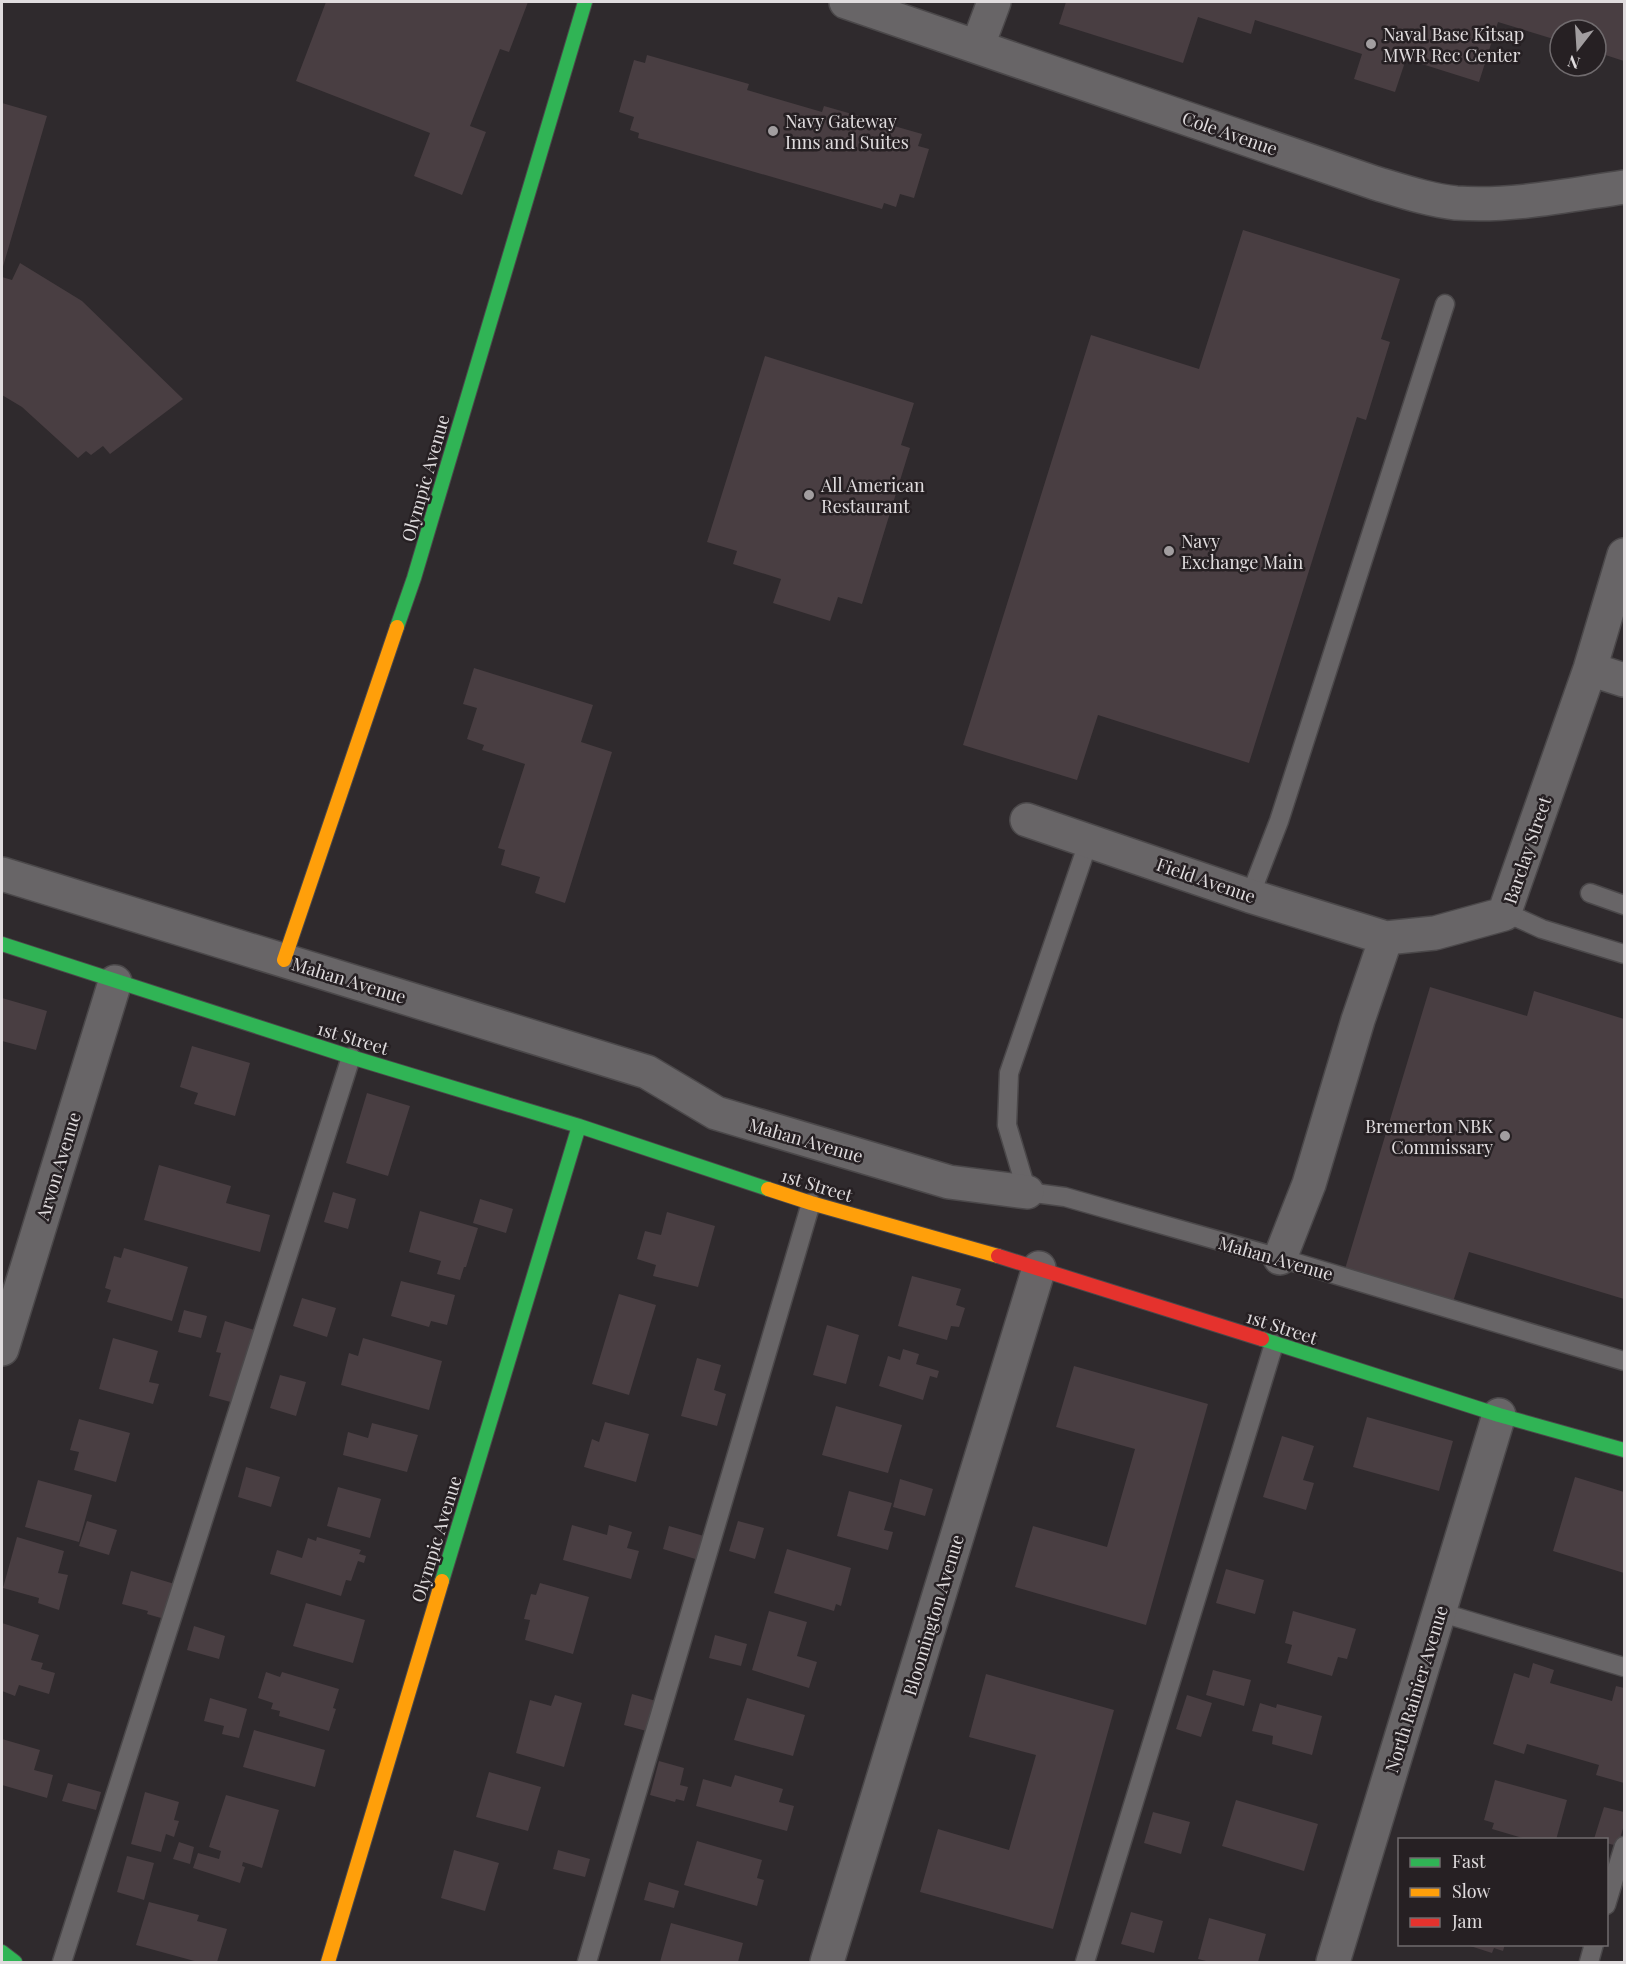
<svg xmlns="http://www.w3.org/2000/svg" width="1626" height="1964" font-family="'Playfair Display',serif">
<style>
.building{fill:#493e42}
.lines{fill:none;stroke-linecap:round;stroke-linejoin:round}
.lane-casing{stroke:#4b484a;stroke-width:21}
.street-casing{stroke:#4b484a;stroke-width:36}
.fast-casing{stroke:#4b484a;stroke-width:16}
.slow-casing{stroke:#4b484a;stroke-width:16}
.jam-casing{stroke:#4b484a;stroke-width:16}
.lane{stroke:#686567;stroke-width:18}
.street{stroke:#686567;stroke-width:33}
.fast{stroke:#30b455;stroke-width:14}
.slow{stroke:#ff9f0a;stroke-width:14}
.jam{stroke:#e5322d;stroke-width:14}
.poi-dot{fill:#a29ea0;stroke:#262023;stroke-width:2}
.labels{text-anchor:middle;dominant-baseline:central;stroke-width:5;stroke-linejoin:round;paint-order:stroke}
.poi-label{font-size:18px;fill:#e0dcde;stroke:#262023;text-anchor:start}
.street-label{font-size:18px;fill:#e0dcde;stroke:#262023}
</style>
<rect width="100%" height="100%" fill="#2f2a2d"/>
<path class="building" d="M326 2H528L509 52 500 49 470 126 486 132 462 195 414 176 430 133 296 81Z
M1066 2H1624V61L1596 52V30H1560V41L1498 22 1479 82 1406 59 1395 92 1354 79 1362 54 1255 20 1251 34 1198 17 1183 63 1059 24Z
M647 55 749 84 747 90 822 112 824 106 922 134 918 146 929 149 914 198 900 194 896 207 884 203 882 209 638 138 639 133 630 130 634 117 619 112 634 60 645 63Z
M2 103 47 116 2 270Z
M1243 230 1400 279 1381 339 1390 342 1366 420 1357 417 1249 763 1098 715 1077 780 963 745 1091 335 1199 369Z
M20 263 82 301 183 399 110 454 103 446 91 455 86 451 78 458 22 407 2 395V277L12 280Z
M765 356 914 403 901 445 910 448 862 604 838 597 830 621 773 603 781 579 733 564 737 551 707 542Z
M474 668 593 705 581 742 612 752 565 903 535 893 540 877 501 865 505 850 498 848 525 764 482 750 484 745 467 739 477 708 463 704Z
M1430 987 1527 1016 1534 991 1624 1019V1299L1469 1252 1453 1302 1345 1269Z
M2 998 47 1011 36 1050 2 1041Z
M192 1046 250 1063 235 1116 194 1104 198 1093 180 1087Z
M367 1093 410 1106 388 1176 346 1163Z
M159 1165 231 1186 226 1203 270 1215 260 1252 144 1220Z
M333 1192 356 1199 348 1229 324 1222Z
M480 1199 513 1209 506 1233 473 1223Z
M420 1211 478 1228 466 1267H464L460 1280 437 1274 441 1261 409 1252Z
M667 1212 715 1226 698 1287 653 1276 656 1265 637 1259 645 1231 661 1235Z
M124 1248 188 1267 172 1321 107 1302 111 1290 105 1288 114 1256 121 1258Z
M912 1276 961 1289 956 1305 965 1308 959 1327 951 1326 947 1340 898 1326Z
M401 1281 455 1295 447 1325 431 1321 429 1327 391 1316Z
M619 1294 656 1305 629 1395 592 1384Z
M302 1298 336 1308 327 1337 293 1326Z
M184 1310 207 1316 201 1338 178 1332Z
M225 1321 258 1331 234 1403 209 1396 221 1353 216 1352Z
M827 1325 859 1335 846 1384 813 1375Z
M113 1338 158 1351 149 1382 159 1384 153 1404 99 1389Z
M363 1338 442 1361 429 1410 341 1385 349 1353 358 1356Z
M903 1349 919 1354 916 1364 939 1371 937 1378 930 1376 923 1400 879 1386 888 1356 900 1360Z
M697 1358 721 1365 714 1390 726 1394 717 1426 681 1416Z
M1074 1366 1208 1404 1146 1625 1015 1587 1033 1526 1107 1547 1135 1449 1056 1427Z
M280 1375 306 1382 296 1416 270 1408Z
M836 1406 902 1425 888 1473 822 1455Z
M1367 1417 1453 1441 1439 1491 1353 1467Z
M79 1419 130 1433 116 1482 74 1470 79 1452 70 1450Z
M605 1422 649 1434 636 1482 584 1467 592 1439 599 1442Z
M372 1423 418 1435 407 1472 343 1455 348 1432 368 1438Z
M1282 1436 1314 1446 1303 1480 1314 1483 1306 1510 1263 1497Z
M246 1467 280 1477 271 1507 238 1497Z
M1575 1477 1624 1492V1573L1553 1551Z
M900 1479 933 1489 925 1516 893 1507Z
M38 1480 92 1495 79 1542 25 1527Z
M338 1487 381 1499 370 1538 327 1526Z
M849 1491 892 1503 884 1530 893 1532 888 1550 837 1536Z
M87 1521 117 1530 109 1555 79 1546Z
M738 1521 764 1528 755 1559 729 1551Z
M572 1525 607 1535 609 1525 632 1532 627 1548 639 1551 631 1579 563 1560Z
M669 1526 711 1538 705 1562 663 1549Z
M17 1537 64 1551 58 1573 68 1575 59 1610 38 1603 39 1598 3 1588Z
M317 1537 361 1550 359 1554 366 1556 364 1563 358 1561 351 1581 346 1580 341 1596 270 1574 277 1550 302 1558 308 1538 316 1541Z
M787 1549 851 1568 841 1606 836 1604 834 1611 774 1593Z
M1226 1569 1264 1580 1255 1614 1216 1603Z
M131 1571 178 1585 168 1620 147 1614 148 1611 122 1604Z
M540 1583 589 1597 573 1654 525 1640 530 1620 524 1619 531 1594 536 1595Z
M306 1603 365 1620 353 1663 293 1646Z
M769 1611 807 1622 797 1656 817 1662 809 1688 752 1670Z
M1293 1611 1356 1629 1347 1659 1338 1657 1332 1676 1287 1663 1292 1645 1285 1643Z
M2 1623 39 1635 31 1660 43 1663 41 1669 55 1673 49 1694 19 1685 15 1696 2 1691Z
M194 1626 225 1636 219 1659 187 1650Z
M715 1635 747 1644 741 1666 709 1658Z
M1533 1663 1554 1670 1550 1683 1612 1701 1616 1686 1624 1688V1783L1596 1775 1599 1765 1527 1744 1524 1754 1493 1744 1514 1673 1529 1678Z
M1213 1670 1251 1680 1244 1706 1206 1695Z
M266 1672 280 1677 282 1672 339 1689 333 1708 336 1709 329 1731 279 1716 280 1711 271 1709 273 1703 258 1698Z
M986 1674 1114 1710 1053 1929 920 1892 938 1829 1009 1850 1036 1755 969 1737Z
M632 1694 663 1703 654 1733 624 1725Z
M555 1695 582 1703 564 1767 516 1753 530 1700 551 1706Z
M1187 1695 1212 1703 1201 1737 1176 1729Z
M210 1698 247 1709 239 1738 222 1734 224 1726 204 1721Z
M747 1698 805 1715 793 1756 734 1740Z
M1260 1703 1276 1708 1277 1704 1322 1716 1312 1755 1272 1744 1273 1736 1252 1731Z
M254 1730 325 1750 315 1787 243 1767Z
M2 1739 40 1750 34 1770 53 1775 47 1798 2 1785Z
M659 1761 684 1768 680 1785 688 1787 684 1801 676 1799 675 1802 650 1795Z
M489 1772 541 1787 528 1831 476 1817Z
M735 1775 783 1789 779 1802 794 1806 787 1831 696 1806 703 1779 731 1787Z
M1495 1780 1567 1800 1556 1840H1529L1492 1829 1494 1823 1484 1820Z
M68 1783 101 1792 96 1810 62 1801Z
M145 1792 179 1802 174 1820 179 1821 174 1837 166 1834 161 1852 131 1844Z
M226 1795 279 1810 262 1868 243 1862 242 1866 245 1867 240 1883 193 1868 198 1853 219 1859 221 1851 209 1847Z
M1236 1800 1318 1824 1304 1871 1222 1846Z
M1604 1807 1624 1812V1825L1618 1846 1606 1843V1840L1594 1839Z
M1153 1812 1190 1822 1181 1854 1144 1843Z
M697 1841 762 1860 757 1878 764 1880 757 1906 684 1885Z
M179 1842 194 1847 190 1864 173 1859Z
M454 1850 499 1863 485 1911 441 1898Z
M558 1850 590 1859 585 1877 553 1869Z
M127 1856 154 1863 144 1900 117 1892Z
M649 1882 679 1891 674 1908 644 1900Z
M149 1902 199 1915 197 1921 227 1929 217 1962H198L136 1945Z
M1131 1912 1163 1921 1154 1953 1121 1944Z
M1209 1918 1266 1934 1258 1962H1210L1198 1959Z
M671 1923 743 1943 738 1962H660Z
M1464 1944H1505L1503 1951 1494 1948 1492 1953Z"/>
<g class="lines">
<g class="lane-casing">
<path id="lane" d="M1089 840 1009 1073 1007 1125 1027 1192 1065 1197 1280 1258 1624 1361
M1590 893 1624 905
M1250 896 1279 821 1445 304
M1504 914 1520 919 1542 929 1624 954
M1439 1612 1624 1667
M1606 1905 1624 1846
M62 1962 351 1057
M587 1962 811 1203
M1085 1962 1274 1344
M1589 1962 1594 1944"/>
</g>
<g class="street-casing">
<path id="street" d="M846 2 1375 183C1402 191 1428 200 1456 203 1512 207 1569 195 1624 187
M978 45 994 2
M1590 669 1624 680
M1027 820 1250 896 1386 938
M2 874 647 1072 716 1113 949 1182 1027 1192
M1280 1258 1309 1184 1358 1020 1386 938 1435 933 1504 914 1590 669 1624 555
M2 1349 115 982
M827 1962 1039 1268
M1333 1962 1499 1415"/>
</g>
<g class="fast-casing">
<path id="fast" d="M397 627 414 578 585 2
M2 944 351 1057 579 1126 768 1189
M1262 1339 1499 1415 1624 1450
M442 1581 579 1126
M2 1952 15 1962"/>
</g>
<g class="slow-casing">
<path id="slow" d="M284 960 397 627
M768 1189 811 1203 998 1256
M328 1962 442 1581"/>
</g>
<g class="jam-casing">
<path id="jam" d="M998 1256 1262 1339"/>
</g>
<use href="#lane" class="lane"/>
<use href="#street" class="street"/>
<use href="#fast" class="fast"/>
<use href="#slow" class="slow"/>
<use href="#jam" class="jam"/>
</g>
<g class="poi-dot">
<circle cx="1371" cy="44" r="6"/>
<circle cx="773" cy="131" r="6"/>
<circle cx="809" cy="495" r="6"/>
<circle cx="1169" cy="551" r="6"/>
<circle cx="1505" cy="1136" r="6"/>
</g>
<g class="labels">
<g class="poi-label">
<text x="1383" y="34">Naval Base Kitsap<tspan x="1383" dy="21">MWR Rec Center</tspan></text>
<text x="785" y="121">Navy Gateway<tspan x="785" dy="21">Inns and Suites</tspan></text>
<text x="821" y="485">All American<tspan x="821" dy="21">Restaurant</tspan></text>
<text x="1181" y="541">Navy<tspan x="1181" dy="21">Exchange Main</tspan></text>
<text x="1493" y="1126" text-anchor="end">Bremerton NBK<tspan x="1493" dy="21">Commissary</tspan></text>
</g>
<g class="street-label">
<text transform="translate(1230 133) rotate(19)">Cole Avenue</text>
<text transform="translate(425 478) rotate(-74)">Olympic Avenue</text>
<text transform="translate(1527 850) rotate(-71)">Barclay Street</text>
<text transform="translate(1206 880) rotate(19)">Field Avenue</text>
<text transform="translate(349 980) rotate(17)">Mahan Avenue</text>
<text transform="translate(353 1038) rotate(17)">1st Street</text>
<text transform="translate(806 1140) rotate(16)">Mahan Avenue</text>
<text transform="translate(58 1166) rotate(-73)">Arvon Avenue</text>
<text transform="translate(817 1185) rotate(17)">1st Street</text>
<text transform="translate(1276 1258) rotate(16)">Mahan Avenue</text>
<text transform="translate(1282 1327) rotate(18)">1st Street</text>
<text transform="translate(436 1539) rotate(-73)">Olympic Avenue</text>
<text transform="translate(933 1615) rotate(-73)">Bloomington Avenue</text>
<text transform="translate(1416 1689) rotate(-73)">North Rainier Avenue</text>
</g>
</g>
<rect width="1626" height="1964" fill="none" stroke="#e0dcde" stroke-width="6"/>
<rect x="1398" y="1838" width="210" height="108" fill="#262023" stroke="#706b6e" stroke-width="1.5"/>
<rect x="1410" y="1858" width="30" height="9" fill="#30b455" stroke="#706b6e" stroke-width="1.5"/>
<text x="1452" y="1868" font-size="18" fill="#e0dcde">Fast</text>
<rect x="1410" y="1888" width="30" height="9" fill="#ff9f0a" stroke="#706b6e" stroke-width="1.5"/>
<text x="1452" y="1898" font-size="18" fill="#e0dcde">Slow</text>
<rect x="1410" y="1918" width="30" height="9" fill="#e5322d" stroke="#706b6e" stroke-width="1.5"/>
<text x="1452" y="1928" font-size="18" fill="#e0dcde">Jam</text>
<g transform="translate(1578 48) rotate(197)"><circle r="28" fill="#262023" stroke="#706b6e" stroke-width="1.5"/>
<path d="M0-4.5L10 22L0 15L-10 22Z" fill="#a29ea0"/>
<text y="-9" font-size="16" font-weight="bold" text-anchor="middle" fill="#e0dcde">N</text>
</g>
</svg>
